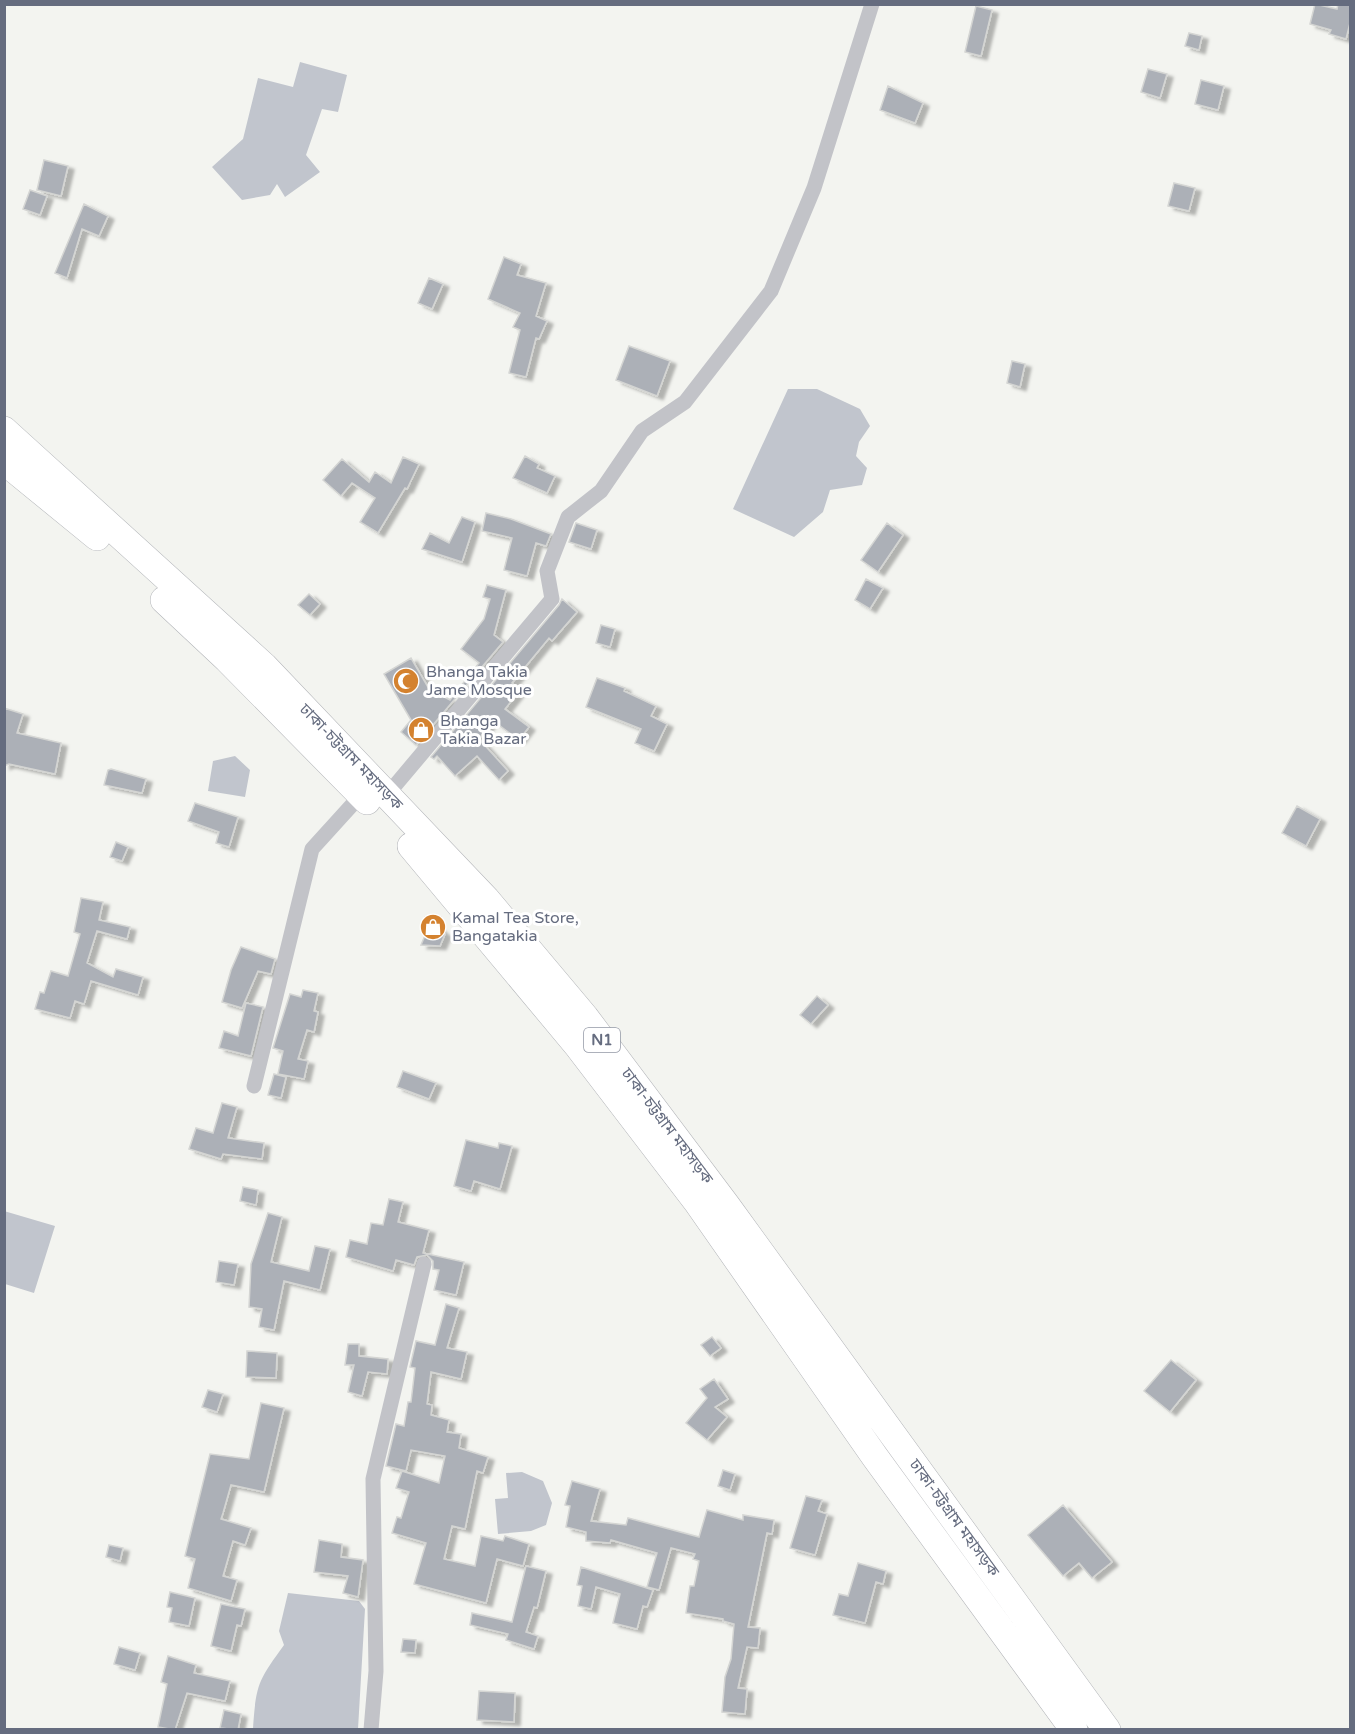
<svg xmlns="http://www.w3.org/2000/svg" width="1355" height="1734" font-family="'Varela Round','Noto Sans Bengali',sans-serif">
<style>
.water{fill:#c1c5cd}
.building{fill:#acb0b7;stroke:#d4d5d3;stroke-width:1.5;filter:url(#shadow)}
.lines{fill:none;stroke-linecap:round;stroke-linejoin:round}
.highway-casing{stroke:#b2b4b8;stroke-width:28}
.street{stroke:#c2c3c8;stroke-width:15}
.highway{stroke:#fff;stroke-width:27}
.labels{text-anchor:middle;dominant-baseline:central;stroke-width:6;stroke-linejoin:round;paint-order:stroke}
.shield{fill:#fff;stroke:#9398a5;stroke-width:1.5}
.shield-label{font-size:15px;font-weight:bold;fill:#656c7f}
.poi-label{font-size:16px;fill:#656c7f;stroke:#fff;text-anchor:start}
.street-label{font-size:16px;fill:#656c7f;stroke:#fff}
</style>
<defs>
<filter id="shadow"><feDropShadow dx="6" dy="3.5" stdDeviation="1.5" flood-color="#0004"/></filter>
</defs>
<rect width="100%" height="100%" fill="#f3f4f0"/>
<path class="water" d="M300 62 347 75 338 112 322 109 306 155 320 172 285 197 277 184 270 195 242 200 212 167 243 139 258 78 293 87Z
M788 389H817L860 409 870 426 859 442 856 456 867 468 862 485 830 490 823 512 794 537 733 509Z
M235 756 250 770 245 797 208 791 213 761Z
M4 1211 55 1226 34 1293 5 1284Z
M522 1472 543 1481 552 1503 546 1525 531 1531 498 1534 495 1499 508 1498 506 1473Z
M288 1593 359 1601 365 1609 358 1729H253C256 1684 258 1681 284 1645L279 1631Z"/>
<path class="building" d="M1315 4 1337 9 1338 4H1350V23L1346 39 1329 34 1331 30 1310 24Z
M976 6 992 10 981 56 965 52Z
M1189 33 1202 36 1199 50 1185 46Z
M1148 69 1167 74 1160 98 1141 92Z
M1201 80 1224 86 1218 110 1195 104Z
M888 86 923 103 915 123 880 110Z
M44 160 68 166 61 196 37 190Z
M1174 183 1195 188 1189 211 1168 206Z
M30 190 47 196 40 215 23 209Z
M84 204 108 216 99 236 82 229 67 278 55 273Z
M504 257 521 264 517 275 546 283 536 316 547 321 539 339 536 338 526 377 509 373 520 330 513 327 520 313 488 299Z
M429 278 443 284 432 309 418 303Z
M629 346 670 361 657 396 616 380Z
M1012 361 1025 364 1020 387 1007 383Z
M525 456 539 464 537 468 555 476 547 493 513 478Z
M403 457 419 464 407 489 405 488 378 533 360 522 375 498 352 483 341 496 323 480 342 459 369 482 375 472 391 483Z
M486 513 511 519 551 534 546 546 536 543 527 576 504 570 512 538 482 531Z
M462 517 475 522 462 562 422 549 430 533 449 543Z
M576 523 597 530 591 549 569 542Z
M887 523 903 535 878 572 861 560Z
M866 579 883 588 870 609 855 600Z
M487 585 506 590 494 635 503 642 416 745 401 732 411 720 384 674 411 658 429 689 450 700 479 663 461 649 484 619 490 599 483 597Z
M309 594 320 604 310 615 298 605Z
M562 599 577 612 552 641 549 638 512 683 520 690 505 709 529 727 519 740 492 720 479 739 508 771 499 780 477 756 455 776 437 756 434 759 431 757 559 605Z
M601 625 615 629 610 647 596 643Z
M597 678 625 688 624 691 656 706 651 716 667 724 654 751 635 743 641 729 586 707Z
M4 708 23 714 17 733 61 743 55 774 9 764 4 766Z
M111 769 146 779 142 793 104 785 108 770Z
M195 803 238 817 229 847 216 843 219 832 188 821Z
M1297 806 1320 819 1306 846 1282 833Z
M116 842 128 847 122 861 110 857Z
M81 898 103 902 99 920 130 927 127 939 97 931 87 963 113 977 116 969 143 977 138 995 91 981 84 1004 75 1001 70 1018 35 1009 40 992 44 993 51 971 68 976 80 934 74 932Z
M431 921 445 934 440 946 421 945Z
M241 947 275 959 271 974 258 971 242 1008 222 1002 231 970Z
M303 990 318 993 314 1011 318 1012 314 1032 307 1030 298 1059 308 1061 304 1079 278 1074 283 1051 273 1048 290 994 301 997Z
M817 996 828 1005 811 1024 800 1015Z
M246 1003 263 1007 251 1056 219 1048 224 1031 238 1036Z
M403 1071 436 1083 429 1099 397 1087Z
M274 1074 286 1077 281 1098 268 1095Z
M222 1103 237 1107 228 1138 264 1143 262 1159 223 1154 221 1159 189 1149 196 1128 213 1133Z
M466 1140 498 1148 499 1143 512 1146 500 1189 474 1181 471 1191 454 1186Z
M243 1187 258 1190 256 1205 240 1201Z
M389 1199 403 1202 398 1222 429 1230 423 1253 464 1262 456 1295 434 1290 439 1270 433 1269V1261L427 1255 417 1257 414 1265 396 1260 393 1271 346 1257 350 1240 367 1244 371 1223 383 1225Z
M268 1213 282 1217 271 1262 309 1271 315 1246 330 1249 320 1290 284 1281 274 1330 259 1327 262 1309 249 1307 251 1264Z
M219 1261 238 1264 234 1285 216 1282Z
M446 1304 459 1308 447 1348 467 1352 461 1379 431 1372 427 1404 432 1405 431 1415 449 1420 447 1432 461 1434 459 1448 488 1457 483 1473 477 1471 465 1529 452 1526 444 1559 475 1566 481 1536 503 1541 505 1536 529 1544 523 1566 497 1559 486 1603 414 1584 426 1543 392 1533 397 1517 401 1518 409 1492 396 1488 402 1471 439 1483 445 1456 411 1450 406 1471 386 1466 396 1424 404 1426 408 1402H411L415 1368 410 1367 416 1341 435 1345Z
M712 1337 721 1348 710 1356 701 1345Z
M348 1344H359V1356L388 1359 387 1374 368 1372 362 1396 348 1392 354 1365H345Z
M247 1351 277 1353 276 1378 246 1377Z
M1171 1360 1196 1380 1170 1412 1144 1391Z
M714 1379 728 1399 715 1407 727 1417 707 1440 686 1423 707 1398 700 1389Z
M208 1390 223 1394 217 1412 202 1407Z
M261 1403 284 1408 264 1492 231 1485 223 1513 221 1519 251 1528 245 1545 233 1541 223 1576 237 1580 231 1601 188 1588 195 1559 185 1556 210 1454 249 1459Z
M723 1470 735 1474 730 1490 718 1486Z
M572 1481 600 1489 591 1521 626 1525 628 1518 699 1537 707 1510 743 1520V1515L774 1520 772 1534 767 1533 748 1627 760 1628 758 1648 747 1647 738 1688 747 1689 745 1714 722 1712 725 1677 731 1659 734 1624 723 1621V1619L686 1613 690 1586H694L699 1561 693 1559 695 1554 671 1548 659 1590 647 1587 657 1553 611 1540 610 1543 586 1541V1532L566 1527 570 1506 565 1505Z
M806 1496 822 1500 818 1511 827 1514 815 1555 790 1548Z
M1063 1505 1112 1562 1092 1578 1079 1563 1063 1576 1028 1535Z
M319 1540 342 1544 341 1557 363 1560 358 1597 343 1593 348 1576 314 1572Z
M109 1545 123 1548 120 1561 106 1557Z
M858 1563 886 1571 883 1584 876 1582 865 1623 833 1615 839 1594 848 1596Z
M526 1566 546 1571 537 1608 534 1607 526 1632 538 1636 534 1649 506 1640 508 1634 470 1625 472 1613 512 1622Z
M581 1567 653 1590 647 1607 643 1606 637 1629 613 1623 620 1594 596 1587 591 1609 578 1606 582 1586 577 1585Z
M170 1592 195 1598 189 1626 169 1622 172 1608 167 1607Z
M221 1604 245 1609 241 1626 237 1625 231 1651 211 1646Z
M403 1639 416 1640 415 1653 401 1652Z
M119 1647 140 1653 135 1670 114 1664Z
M168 1656 196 1665 194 1673 230 1681 225 1701 187 1693 175 1730 158 1727 167 1684 161 1682Z
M479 1691 515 1693 514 1722 477 1720Z
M224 1710 241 1714 238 1730 220 1728Z"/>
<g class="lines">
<g class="highway-casing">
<path id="highway" d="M4 430 264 666 486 899 585 1017 727 1206 1107 1730
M4 461 97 537
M164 600 227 659 367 801
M411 846 577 1045 697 1202 875 1457 1074 1730"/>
</g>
<path class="street" d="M387 795 552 599 547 571 568 517 601 491 642 431 685 402 771 291 814 188 872 4
M254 1086 312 849 361 795
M371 1730 376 1671 373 1479 424 1264"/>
<use href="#highway" class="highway"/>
</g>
<defs>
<g id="mosque-disc" transform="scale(1.35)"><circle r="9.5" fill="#d4822f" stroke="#fff"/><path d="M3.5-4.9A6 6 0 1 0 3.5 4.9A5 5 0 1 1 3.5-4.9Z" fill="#fff"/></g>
<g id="shop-disc" transform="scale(1.35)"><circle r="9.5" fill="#d4822f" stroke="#fff"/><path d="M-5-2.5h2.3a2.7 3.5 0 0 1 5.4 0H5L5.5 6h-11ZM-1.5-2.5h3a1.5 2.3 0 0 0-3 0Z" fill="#fff"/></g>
</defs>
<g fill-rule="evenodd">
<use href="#mosque-disc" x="406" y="681"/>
<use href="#shop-disc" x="421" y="730"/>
<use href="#shop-disc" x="433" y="927"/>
</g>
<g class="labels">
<rect class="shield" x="584" y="1028" width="36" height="24" rx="4.5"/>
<g class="shield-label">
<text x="602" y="1040">N1</text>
</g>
<g class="poi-label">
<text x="426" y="672">Bhanga Takia<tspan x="426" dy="18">Jame Mosque</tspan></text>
<text x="440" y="721">Bhanga<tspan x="440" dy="18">Takia Bazar</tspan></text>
<text x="452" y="918">Kamal Tea Store,<tspan x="452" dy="18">Bangatakia</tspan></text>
</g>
<g class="street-label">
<text transform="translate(351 757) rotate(46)">ঢাকা-চট্টগ্রাম মহাসড়ক</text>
<text transform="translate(667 1126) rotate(53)">ঢাকা-চট্টগ্রাম মহাসড়ক</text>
<text transform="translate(954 1518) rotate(54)">ঢাকা-চট্টগ্রাম মহাসড়ক</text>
</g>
</g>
<rect width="1355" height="1734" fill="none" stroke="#656c7f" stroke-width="12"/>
</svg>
